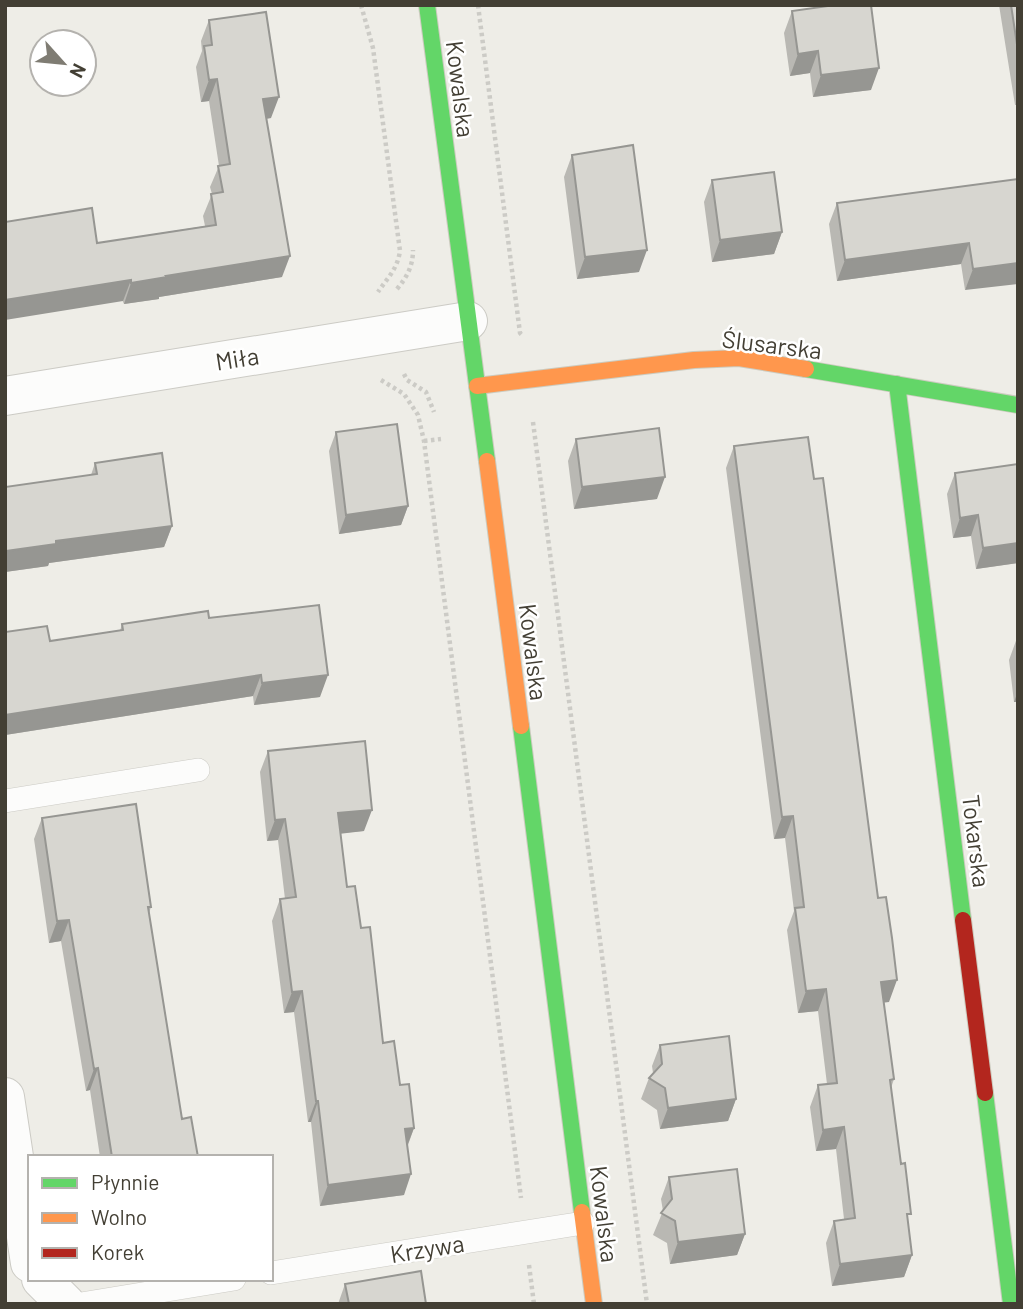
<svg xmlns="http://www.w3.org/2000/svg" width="1023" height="1309" font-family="Barlow,sans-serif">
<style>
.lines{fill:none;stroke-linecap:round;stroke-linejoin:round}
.lane-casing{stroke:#cccbc5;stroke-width:24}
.street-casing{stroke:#cccbc5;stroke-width:40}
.fast-casing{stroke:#cccbbf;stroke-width:18}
.slow-casing{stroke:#cccbbf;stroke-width:18}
.jam-casing{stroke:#cccbbf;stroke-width:18}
.path{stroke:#cccbc6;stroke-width:4.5;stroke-dasharray:3.5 3.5;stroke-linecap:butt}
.lane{stroke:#fcfcfb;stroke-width:23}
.street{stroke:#fcfcfb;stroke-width:38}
.fast{stroke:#63d668;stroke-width:16}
.slow{stroke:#ff974d;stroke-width:16}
.jam{stroke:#b3261e;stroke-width:16}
.wall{fill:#b9b8b3}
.shaded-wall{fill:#969692}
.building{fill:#d7d6d0;stroke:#969692;stroke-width:2}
.labels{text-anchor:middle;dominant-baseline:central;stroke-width:5;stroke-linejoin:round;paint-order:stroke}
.street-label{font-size:24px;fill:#433f34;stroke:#fff}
</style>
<rect width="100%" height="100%" fill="#eeede7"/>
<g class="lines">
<g class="lane-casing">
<path id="lane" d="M5 801 198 770
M271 1273 583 1223
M81 1304 234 1279"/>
</g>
<g class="street-casing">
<path id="street" d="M5 396 468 321
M5 1097 30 1263
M41 1279 66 1304"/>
</g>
<g class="fast-casing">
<path id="fast" d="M427 5 487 461
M806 369 1018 405
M897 384 963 920
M521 726 582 1212
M985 1093 1011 1304"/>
</g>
<g class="slow-casing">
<path id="slow" d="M477 386 694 360 739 358 806 369
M487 461 521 726
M582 1212 594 1304"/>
</g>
<g class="jam-casing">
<path id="jam" d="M963 920 985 1093"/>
</g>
<path class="path" d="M361 5 373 48 400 251C397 270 388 277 378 292
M478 5 520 333 523 336
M397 289C407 277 413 266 413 250
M404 374 407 380 426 392 434 412
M381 380 404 394 418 415 424 441 521 1198
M533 422 647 1304
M424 441 441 439
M529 1265 534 1304"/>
<use href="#lane" class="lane"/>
<use href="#street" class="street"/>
<use href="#fast" class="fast"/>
<use href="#slow" class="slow"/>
<use href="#jam" class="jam"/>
</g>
<path class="wall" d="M999 5H1018V105H1015Z
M792 11 871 90 813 97 810 73 790 76 784 33Z
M209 20 271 118 266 119 282 277 159 297V299L124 304 97 243 205 226 203 216 212 194 210 187 219 166 209 101 201 102 196 67 202 51 201 41Z
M572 155 639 272 577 279 564 177Z
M1018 179 965 290 961 264 837 281 829 224 837 203Z
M712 180 782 232 774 254 712 262 704 202Z
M336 432 408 506 401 525 339 534 329 451Z
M576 439 657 499 574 509 568 461Z
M734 446 889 1002H884L894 1079 891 1088 912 1255 904 1277 832 1286 826 1243 834 1221 844 1219 836 1149 816 1151 810 1107 818 1085 827 1084 818 1011 798 1013 787 930 794 911 785 838 774 839 726 468Z
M95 463 172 526 164 547 49 563 48 566 5 572V487L91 475Z
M1018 464V563L976 569 971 536 953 538 947 494 955 473Z
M209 618 320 697 254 705 253 696 5 735V632L50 641 120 631 122 624Z
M1017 638H1018V702H1014L1009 660Z
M268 751 364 831 340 833 347 887 361 928 383 1043 400 1085 414 1128 408 1145 404 1195 320 1206 311 1122H308L294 1012 284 1013 272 921 280 899H285L278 840 267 841 260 772Z
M42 818 151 907 149 913 182 1119 198 1157H100L90 1090 86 1091 61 941 49 943 34 839Z
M660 1045 736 1099 728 1121 660 1129 657 1110 641 1099 649 1078 653 1073 652 1066Z
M669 1177 745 1234 737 1255 670 1264 667 1243 653 1235 663 1211 661 1199Z
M345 1284 426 1304H338Z"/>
<path class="shaded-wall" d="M818 51 810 73 790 76 798 54Z
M879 68 871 90 813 97 821 75Z
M217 79 209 101 201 102 209 80Z
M279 97 271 118 255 120 263 99Z
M782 232 774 254 712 262 720 240Z
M969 243 961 264 837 281 845 260Z
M647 250 639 272 577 279 585 257Z
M290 256 282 277 159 297V299L124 304 131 283 166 276Z
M1018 263V284L965 290 973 269Z
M131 280 123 301 5 320V300Z
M665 477 657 499 574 509 582 487Z
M408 506 401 525 339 534 346 515Z
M978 515 971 536 953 538 960 518Z
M172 526 164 547 49 563 48 566 5 572V554L6 551 56 541Z
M1018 543V563L976 569 983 548Z
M261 675 253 696 5 735V715Z
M328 675 320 697 254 705 262 683Z
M1018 691V702H1014Z
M372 810 364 831 330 835 338 813Z
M793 816 785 838 774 839 782 817Z
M285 819 278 840 267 841 275 820Z
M69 920 61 941 49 943 57 921Z
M897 980 889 1002 873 1004 881 982Z
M826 989 818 1011 798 1013 806 991Z
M302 991 294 1012 284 1013 292 992Z
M98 1068 90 1090 86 1091 94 1069Z
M736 1099 728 1121 660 1129 668 1108Z
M316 1101H318L311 1122H308Z
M844 1127 836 1149 816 1151 823 1130Z
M414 1128 406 1149 405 1129Z
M411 1174 404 1195 320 1206 328 1185Z
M745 1234 737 1255 670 1264 678 1242Z
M912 1255 904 1277 832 1286 840 1264Z"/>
<path class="building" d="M835 5H871L879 68 821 75 818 51 798 54 792 11Z
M1011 5H1018V51Z
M266 12 279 97 263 99 290 256 166 276 167 277 131 283V280L5 300V222L92 208 97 243 216 225 211 194 223 192 218 166 230 164 217 79 209 80 204 46 212 45 209 20Z
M633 145 647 250 585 257 572 155Z
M774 172 782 232 720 240 712 180Z
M1018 179V263L973 269 969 243 845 260 837 203Z
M397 424 408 506 346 515 336 432Z
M659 428 665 477 582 487 576 439Z
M808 437 814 479 823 478 878 898 886 897 892 938 897 980 881 982 894 1079 890 1080 901 1164 905 1163 911 1214H907L912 1255 840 1264 834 1221 855 1218 844 1127 823 1130 818 1085 837 1083 826 989 806 991 795 908 804 907 793 816 782 817 734 446Z
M162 453 172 526 56 541V544L6 551 5 545V487L97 474 95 463Z
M1018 464V543L983 548 978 515 960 518 955 473Z
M319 605 328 675 262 683 261 675 5 715V632L47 626 50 641 123 630 122 624 208 611 209 618Z
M365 741 372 810 338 813 347 887 355 886 361 928 370 927 383 1043 394 1041 400 1085 409 1084 414 1128 405 1129 411 1174 328 1185 318 1101H316L302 991 292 992 280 899 296 897 285 819 275 820 268 751Z
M136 804 151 907H148L182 1119 191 1117 198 1157H112L98 1068 94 1069 69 920 57 921 42 818Z
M729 1036 736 1099 668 1108 665 1088 649 1078 662 1064 660 1045Z
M737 1169 745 1234 678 1242 675 1221 661 1213 672 1199 669 1177Z
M421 1271 426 1304H349L345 1284Z"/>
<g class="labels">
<g class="street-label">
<text transform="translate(461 89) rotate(83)">Kowalska</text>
<text transform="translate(772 344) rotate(7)">Ślusarska</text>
<text transform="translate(237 358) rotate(-9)">Miła</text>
<text transform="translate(534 652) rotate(83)">Kowalska</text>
<text transform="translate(977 841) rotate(83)">Tokarska</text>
<text transform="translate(605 1214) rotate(83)">Kowalska</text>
<text transform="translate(427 1248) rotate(-9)">Krzywa</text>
</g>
</g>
<rect width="1023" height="1309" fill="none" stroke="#433f34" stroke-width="14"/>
<rect x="28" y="1155" width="245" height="126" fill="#ffffff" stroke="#b4b2ae" stroke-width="2"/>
<rect x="42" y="1178" width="35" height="10" fill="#63d668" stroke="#b4b2ae" stroke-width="2"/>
<text x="91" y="1190" font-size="21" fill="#433f34">Płynnie</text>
<rect x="42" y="1213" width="35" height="10" fill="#ff974d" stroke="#b4b2ae" stroke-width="2"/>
<text x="91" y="1225" font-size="21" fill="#433f34">Wolno</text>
<rect x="42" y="1248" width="35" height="10" fill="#b3261e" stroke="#b4b2ae" stroke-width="2"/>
<text x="91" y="1260" font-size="21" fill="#433f34">Korek</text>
<g transform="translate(63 63) rotate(117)"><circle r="33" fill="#ffffff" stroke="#b4b2ae" stroke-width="2"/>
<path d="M0-5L12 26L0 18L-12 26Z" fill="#7f7c73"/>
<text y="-10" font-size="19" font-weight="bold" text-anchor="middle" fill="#433f34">N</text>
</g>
</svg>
